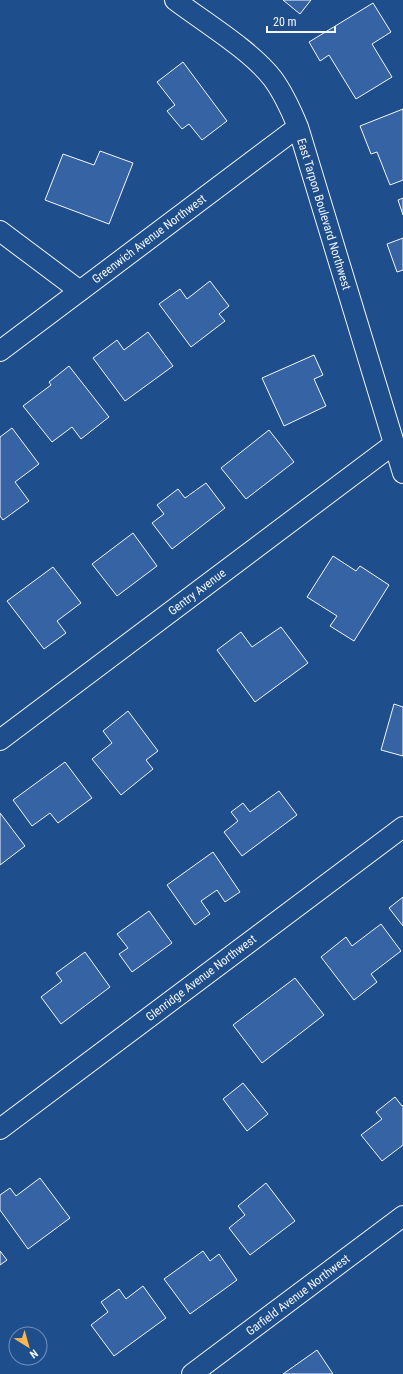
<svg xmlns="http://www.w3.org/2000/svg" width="403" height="1374" font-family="'Roboto Condensed',sans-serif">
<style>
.building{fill:#3563a3;stroke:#f2f6ff}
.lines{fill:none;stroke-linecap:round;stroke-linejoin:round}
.minor-casing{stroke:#f2f6ff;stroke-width:22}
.minor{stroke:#1f4e8c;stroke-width:20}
.labels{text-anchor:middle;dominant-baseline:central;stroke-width:3;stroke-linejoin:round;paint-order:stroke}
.street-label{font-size:12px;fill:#f2f6ff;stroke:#1f4e8c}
</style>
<rect width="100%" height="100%" fill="#1f4e8c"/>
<path class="building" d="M283 0H311L300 14Z
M373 3 391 32 372 44 392 77 356 99 329 55 320 61 309 42Z
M183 62 227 121 202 140 189 124 182 129 167 111 175 105 157 82Z
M403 109V180L390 185 377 152 371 154 360 126Z
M100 151 133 163 109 224 45 200 63 154 94 165Z
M403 198V215L398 200Z
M403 238V270L397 272 387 244Z
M210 281 229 306 219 314 225 321 191 347 159 304 180 289 187 299Z
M148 332 173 366 125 401 93 358 117 340 124 350Z
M314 355 323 375 314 379 326 406 284 426 262 378Z
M69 366 109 417 81 439 72 427 52 442 23 406 51 385 49 382Z
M12 428 39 464 15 482 29 501 3 520 0 516V437Z
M269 430 294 462 246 499 221 468Z
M206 483 225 508 172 549 152 523 164 514 157 505 178 489 185 498Z
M133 533 157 566 117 596 92 564Z
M333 556 356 571 360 566 389 585 354 641 330 626 337 616 307 597Z
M53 567 81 603 57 621 66 633 44 649 7 601Z
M281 627 308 663 255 702 217 650 241 632 252 647Z
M394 704 403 707V756L381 750Z
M128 711 158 751 146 760 153 769 121 795 92 759 112 743 103 731Z
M65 762 92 798 58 823 50 813 32 826 13 800Z
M279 791 297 815 242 856 224 832 238 821 231 812 243 803 250 812Z
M0 813 25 846 0 865Z
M213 852 240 892 225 902 217 890 201 901 210 914 195 925 167 885Z
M403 897V926L389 908Z
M149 911 172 943 132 972 119 954 128 948 117 934Z
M381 924 401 951 371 974 377 982 354 1000 321 957 346 937 352 946Z
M85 952 110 987 61 1024 41 997 62 981 56 973Z
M295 978 324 1015 262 1063 233 1025Z
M243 1083 268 1114 247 1131 223 1099Z
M395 1097 402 1106 403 1105V1145L382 1161 361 1135 382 1119 376 1112Z
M40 1178 70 1218 28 1249 0 1210V1195L10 1188 16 1196Z
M266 1183 295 1221 250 1255 229 1228 245 1215 238 1206Z
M0 1251 7 1260 0 1265Z
M203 1251 210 1261 219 1254 237 1280 190 1314 164 1279Z
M143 1286 166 1318 114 1356 91 1325 108 1312 101 1302 119 1289 126 1299Z
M317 1350 333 1374H283Z"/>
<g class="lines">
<g class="minor-casing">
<path id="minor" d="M175 0C204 22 252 51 273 79 284 94 291 110 298 127L403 473
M0 231 80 291
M0 351 298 127
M0 740 394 444
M0 1129 403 827
M192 1374 403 1216"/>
</g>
<use href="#minor" class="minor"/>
</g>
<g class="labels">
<g class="street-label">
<text transform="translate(324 214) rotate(73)">East Tarpon Boulevard Northwest</text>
<text transform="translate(149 239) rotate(-37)">Greenwich Avenue Northwest</text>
<text transform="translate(197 592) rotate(-37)">Gentry Avenue</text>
<text transform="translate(201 978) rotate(-37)">Glenridge Avenue Northwest</text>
<text transform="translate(298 1295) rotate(-37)">Garfield Avenue Northwest</text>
</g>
</g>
<g transform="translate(28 1346) rotate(143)"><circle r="19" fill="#1f4e8c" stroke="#7391ba"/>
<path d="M0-3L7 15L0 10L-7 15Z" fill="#ffb74d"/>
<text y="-6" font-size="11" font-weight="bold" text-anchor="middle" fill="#f2f6ff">N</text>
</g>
<path d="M267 26v6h68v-6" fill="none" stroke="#f2f6ff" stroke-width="2"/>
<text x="273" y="26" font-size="12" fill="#f2f6ff" stroke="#1f4e8c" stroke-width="3" paint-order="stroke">20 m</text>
</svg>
